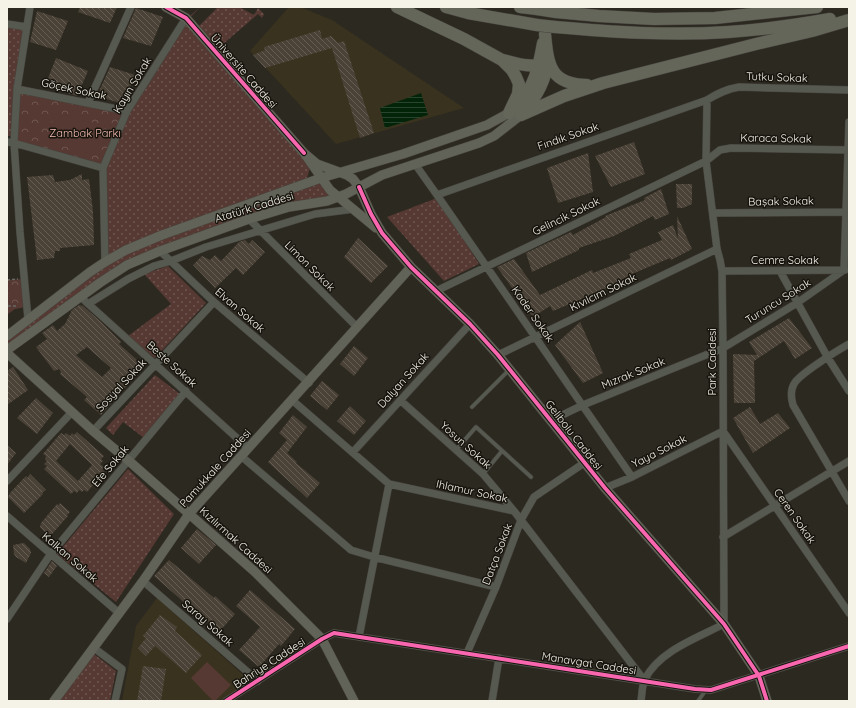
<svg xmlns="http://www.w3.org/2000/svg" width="856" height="708" font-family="Quicksand,sans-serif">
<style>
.built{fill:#39321e}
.grass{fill:url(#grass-dots)}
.forest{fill:url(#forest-crowns)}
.pitch{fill:#563932}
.water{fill:url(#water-rules)}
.building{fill:url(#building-back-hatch);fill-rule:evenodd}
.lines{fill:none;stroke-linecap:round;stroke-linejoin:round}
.lane-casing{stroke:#47443e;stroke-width:4.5}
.street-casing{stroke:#47443e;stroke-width:8}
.secondary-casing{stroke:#47443e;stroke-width:10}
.highway-casing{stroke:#47443e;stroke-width:13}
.path{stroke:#686761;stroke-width:1.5;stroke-dasharray:3 2;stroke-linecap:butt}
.lane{stroke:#565950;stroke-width:3.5}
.street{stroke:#565950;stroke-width:7}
.secondary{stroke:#616358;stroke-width:9}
.highway{stroke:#64665a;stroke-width:12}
.highway-bridge-casing{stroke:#47443e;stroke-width:13;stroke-linecap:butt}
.highway-bridge{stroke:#64665a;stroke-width:12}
.cycleway-casing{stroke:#16140d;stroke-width:6}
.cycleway{stroke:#f766af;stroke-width:4}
.labels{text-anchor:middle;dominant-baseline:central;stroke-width:3;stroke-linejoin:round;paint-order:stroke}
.street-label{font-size:11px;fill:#f5f2e8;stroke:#16140d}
.park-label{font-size:11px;fill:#f5bcb1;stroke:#16140d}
</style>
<defs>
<pattern id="grass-dots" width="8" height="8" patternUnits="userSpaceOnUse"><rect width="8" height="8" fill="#563932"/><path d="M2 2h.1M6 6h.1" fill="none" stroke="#6f5650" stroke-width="1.8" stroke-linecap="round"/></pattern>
<pattern id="forest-crowns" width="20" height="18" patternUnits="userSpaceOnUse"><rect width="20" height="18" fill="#563932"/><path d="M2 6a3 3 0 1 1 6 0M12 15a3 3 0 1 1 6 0" fill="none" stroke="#6f5650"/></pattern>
<pattern id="water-rules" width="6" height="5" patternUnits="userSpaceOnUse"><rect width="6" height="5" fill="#04240a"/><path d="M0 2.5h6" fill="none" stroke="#29442e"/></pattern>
<pattern id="building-back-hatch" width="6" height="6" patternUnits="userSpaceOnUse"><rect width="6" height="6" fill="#4b4237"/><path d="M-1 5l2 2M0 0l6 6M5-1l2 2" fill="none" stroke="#665e54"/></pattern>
</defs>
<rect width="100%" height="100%" fill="#2c2921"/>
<path class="built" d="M289 7H300L332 20 464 108 336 144 250 51Z
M157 598 250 681 219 701H122L136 626Z"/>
<path class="grass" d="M200 7 188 20 196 29 218 7H239L254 15 258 8 264 14 262 18 258 14 215 51 310 168 307 178 297 186 318 179 332 197 289 207 127 265 7 350V336L105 262 103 168 127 111 183 22Z
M7 24 27 27 14 136H7Z
M437 198 479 264 444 281 387 217Z
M168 266 206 303 155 358 128 336 171 304 144 274Z
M155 375 180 394 144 438 123 422 113 435 106 428Z
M128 469 174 514 116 602 57 554Z
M94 654 116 671 110 701 59 700Z"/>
<path class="forest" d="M17 89 127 111 103 168 14 143Z
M23 279 26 307 15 309 8 314 7 311V280Z"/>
<path class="pitch" d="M55 112 105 126 94 155 47 141Z
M207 662 231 685 215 701H213L191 678Z"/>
<path class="water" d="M421 93 428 115 385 128 380 108Z"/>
<path class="building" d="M80 7H117L110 23 78 12Z
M136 8 163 17 151 46 123 38Z
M37 11 68 21 56 50 30 42Z
M320 30 322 39 331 36 338 43 344 41 374 133 360 138 332 48 265 68 253 55 265 50 264 47Z
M56 58 88 71 77 96 45 86Z
M110 67 135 75 123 104 97 96Z
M634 142 645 174 611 187 595 156Z
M588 153 593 192 558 203 547 168Z
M82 174V180L89 179 93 211 94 245 60 248V251H55L54 258 37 260 27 177 53 175 55 182 70 180Z
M676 184H692V204L683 208H677Z
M661 189 669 214 655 220 653 216 614 236 579 248V250L532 272 526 253 571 232 573 235 606 217 605 216 645 200 644 198Z
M677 216 692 249 671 260 670 258 632 274 601 291 553 311 550 306 533 317 497 267 514 259 540 295 592 270 593 273 631 258 629 254 662 240 658 232 673 225 678 239Z
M358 238 388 266 371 283 344 257Z
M245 240 249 244 252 240 265 252 243 275 236 268 215 288 193 265 202 256 210 260 215 255 221 261 239 242Z
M79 305 83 306 100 321 121 342 119 344 144 366 101 415 84 400 87 397 60 374 61 372 59 369 54 371 36 347 47 339 42 333 53 325 57 331 65 324 72 310ZM87 347 111 368 102 377 76 355Z
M789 318 812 348 795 359 784 341 754 361 755 403H734L733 354 757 355 749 342Z
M580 322 603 373 583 383 555 345Z
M354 346 368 358 354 376 340 364Z
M13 367 28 390 7 405V371Z
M322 381 339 395 327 410 310 396Z
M36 398 53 413 37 434 17 418Z
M350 406 366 421 354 435 337 421Z
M750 407 760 424 778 413 790 428 753 453 733 418Z
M293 415 307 427 287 453 297 462 296 463 320 483 307 498 268 462 287 440 279 433Z
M77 432 104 456 101 459 103 461 100 464 104 467 102 469 105 472 87 492 84 490 82 492 79 490 77 493 74 491 71 494 44 469 47 466 44 464 47 461 45 459 46 456 43 454 61 433 64 435 66 433 70 436 72 433 74 435ZM70 444 92 465 78 481 56 461Z
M7 445 16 453 7 465Z
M30 474 46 490 42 493 43 494 24 513 8 497 10 493 26 476 27 478Z
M60 503 70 512 67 515 68 516 52 534H47L40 527 41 523 57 504 59 505Z
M197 529 216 545 199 564 181 548Z
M24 543 30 549 31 553 26 563 16 557 14 554 13 545Z
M169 560 214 598 215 596 235 614 219 632 195 609 194 611 154 576Z
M52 561 57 566 49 577 44 573Z
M250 590 295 629 281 646 279 644 259 667 239 650 260 627 236 606Z
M160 615 177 627 175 631 202 655 186 673 155 646 146 656 138 648 146 638 143 636Z
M143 666 166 669 161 701H137Z"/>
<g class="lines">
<g class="lane-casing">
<path id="lane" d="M472 407 509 370
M456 450 476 427 531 477
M483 474 502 451
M698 701 706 690"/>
</g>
<g class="street-casing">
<path id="street" d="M7 24 27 27
M17 89 127 111
M88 103 131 7
M7 142 14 143 103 168
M415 164 437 195 632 477
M437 195 707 100C717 94 726 89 739 87L849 90
M713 213 849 212
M249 219 357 327
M160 251 214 302 309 383
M105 262 103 168 127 111 186 18
M722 271 845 270
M780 271 828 358 849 391
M436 291 706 161 720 150 731 148 849 150
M85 301 248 448
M88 304 128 279 154 266 171 261 206 247 315 214 354 209
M28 319 20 232 14 143 17 89 30 7
M849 344C838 350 798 375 794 384 790 391 791 398 793 405L849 501
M498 355 717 249
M292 400 389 484 514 511 644 680
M400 400 483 474 514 511
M552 420 583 405 723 348 797 303 844 270 849 122
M93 431 214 302
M353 452 470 324
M241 456 351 550 374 557 496 587
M7 481 72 412
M605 488 632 477 723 431 849 613
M7 516 119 613
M723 537 849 461
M143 581 258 681
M7 619 50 555 186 391
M359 637 389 484
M94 648 122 669 115 701
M467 653 496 587 521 520 534 497 584 463
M226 701 322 639 334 633 695 689 711 690 849 646
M492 701 499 658
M641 701C642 694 642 685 645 679 659 651 697 638 724 624L723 348 722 271 720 260 717 249 706 161 707 100"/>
</g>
<g class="secondary-casing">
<path id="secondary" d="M166 7 186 18 304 153 330 190 376 228
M304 153 317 164 347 175 353 179 359 187 371 214 382 233 411 267 470 324 498 355 605 488 724 624 759 676 767 701
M7 336 90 272 105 262 126 250 162 235 321 178 403 154 487 125 509 113
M7 350 101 282 127 265 160 251 249 219 289 207 327 201 346 194 382 175 479 143 494 136 521 115
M7 353 93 431 129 461 254 571 322 639 354 701
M54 701 143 581 189 514 411 267"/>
</g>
<g class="highway-casing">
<path id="highway" d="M397 7 464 39 502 60 512 70 516 77 519 84 518 94 509 113
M446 7 468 13 537 25
M520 7 537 9
M556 12 599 16 654 19 715 18 817 7
M555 27C612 32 670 36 728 32 762 30 796 25 830 19
M545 34C548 67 551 84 587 85
M503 60C515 63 535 70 545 61
M516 106C534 90 539 66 543 43
M523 112C537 97 546 80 548 59
M521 115 564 96 603 83 756 44 812 31 849 20"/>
</g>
<path class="path" d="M7 280 18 279
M7 302 8 306 7 308
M8 306H18"/>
<use href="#lane" class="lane"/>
<use href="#street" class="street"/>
<use href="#secondary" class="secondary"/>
<use href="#highway" class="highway"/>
<g class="highway-bridge-casing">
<path id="highway-bridge" d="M537 9 556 12
M537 25 555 27"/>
</g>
<use href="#highway-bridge" class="highway-bridge"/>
<g class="cycleway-casing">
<path id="cycleway" d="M166 7 186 18 304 153
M359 187 371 214 382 233 411 267 470 324 498 355 605 488 724 624 759 676 767 701
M226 701 322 639 334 633 695 689 711 690 849 646"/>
</g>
<use href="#cycleway" class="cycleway"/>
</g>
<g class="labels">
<g class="street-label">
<text transform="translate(244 71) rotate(49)">Üniversite Caddesi</text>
<text transform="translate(777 77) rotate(2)">Tutku Sokak</text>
<text transform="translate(132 85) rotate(-59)">Kayın Sokak</text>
<text transform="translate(74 89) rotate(12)">Göçek Sokak</text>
<text transform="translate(568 136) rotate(-19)">Fındık Sokak</text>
<text transform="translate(776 138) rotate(1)">Karaca Sokak</text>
<text transform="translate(781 201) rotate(-1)">Başak Sokak</text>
<text transform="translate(254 207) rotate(-17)">Atatürk Caddesi</text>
<text transform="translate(566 216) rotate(-26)">Gelincik Sokak</text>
<text x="785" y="260">Cemre Sokak</text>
<text transform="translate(310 266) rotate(45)">Limon Sokak</text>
<text transform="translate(603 292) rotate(-26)">Kıvılcım Sokak</text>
<text transform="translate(778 301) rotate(-32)">Turuncu Sokak</text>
<text transform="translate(240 310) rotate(41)">Elvan Sokak</text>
<text transform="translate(533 314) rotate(55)">Kader Sokak</text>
<text transform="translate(712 362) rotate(-90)">Park Caddesi</text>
<text transform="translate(172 364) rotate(42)">Beste Sokak</text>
<text transform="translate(633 373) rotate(-22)">Mızrak Sokak</text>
<text transform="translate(403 380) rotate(-48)">Dalyan Sokak</text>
<text transform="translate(121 385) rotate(-47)">Sosyal Sokak</text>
<text transform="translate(574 435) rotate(52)">Gelibolu Caddesi</text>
<text transform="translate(466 445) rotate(42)">Yosun Sokak</text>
<text transform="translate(659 451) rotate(-27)">Yaya Sokak</text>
<text transform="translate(110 466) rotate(-50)">Efe Sokak</text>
<text transform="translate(215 468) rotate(-48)">Pamukkale Caddesi</text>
<text transform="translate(472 491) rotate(12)">Ihlamur Sokak</text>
<text transform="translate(795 516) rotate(55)">Ceren Sokak</text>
<text transform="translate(236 540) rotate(42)">Kızılırmak Caddesi</text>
<text transform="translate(497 554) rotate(-69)">Datça Sokak</text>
<text transform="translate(70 557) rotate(41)">Kalkan Sokak</text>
<text transform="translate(208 623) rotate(41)">Saray Sokak</text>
<text transform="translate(269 663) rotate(-33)">Bahriye Caddesi</text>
<text transform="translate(589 663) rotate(9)">Manavgat Caddesi</text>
</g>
<g class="park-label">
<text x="85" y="133">Zambak Parkı</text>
</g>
</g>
<rect width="856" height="708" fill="none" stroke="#f5f2e8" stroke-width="16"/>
</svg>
